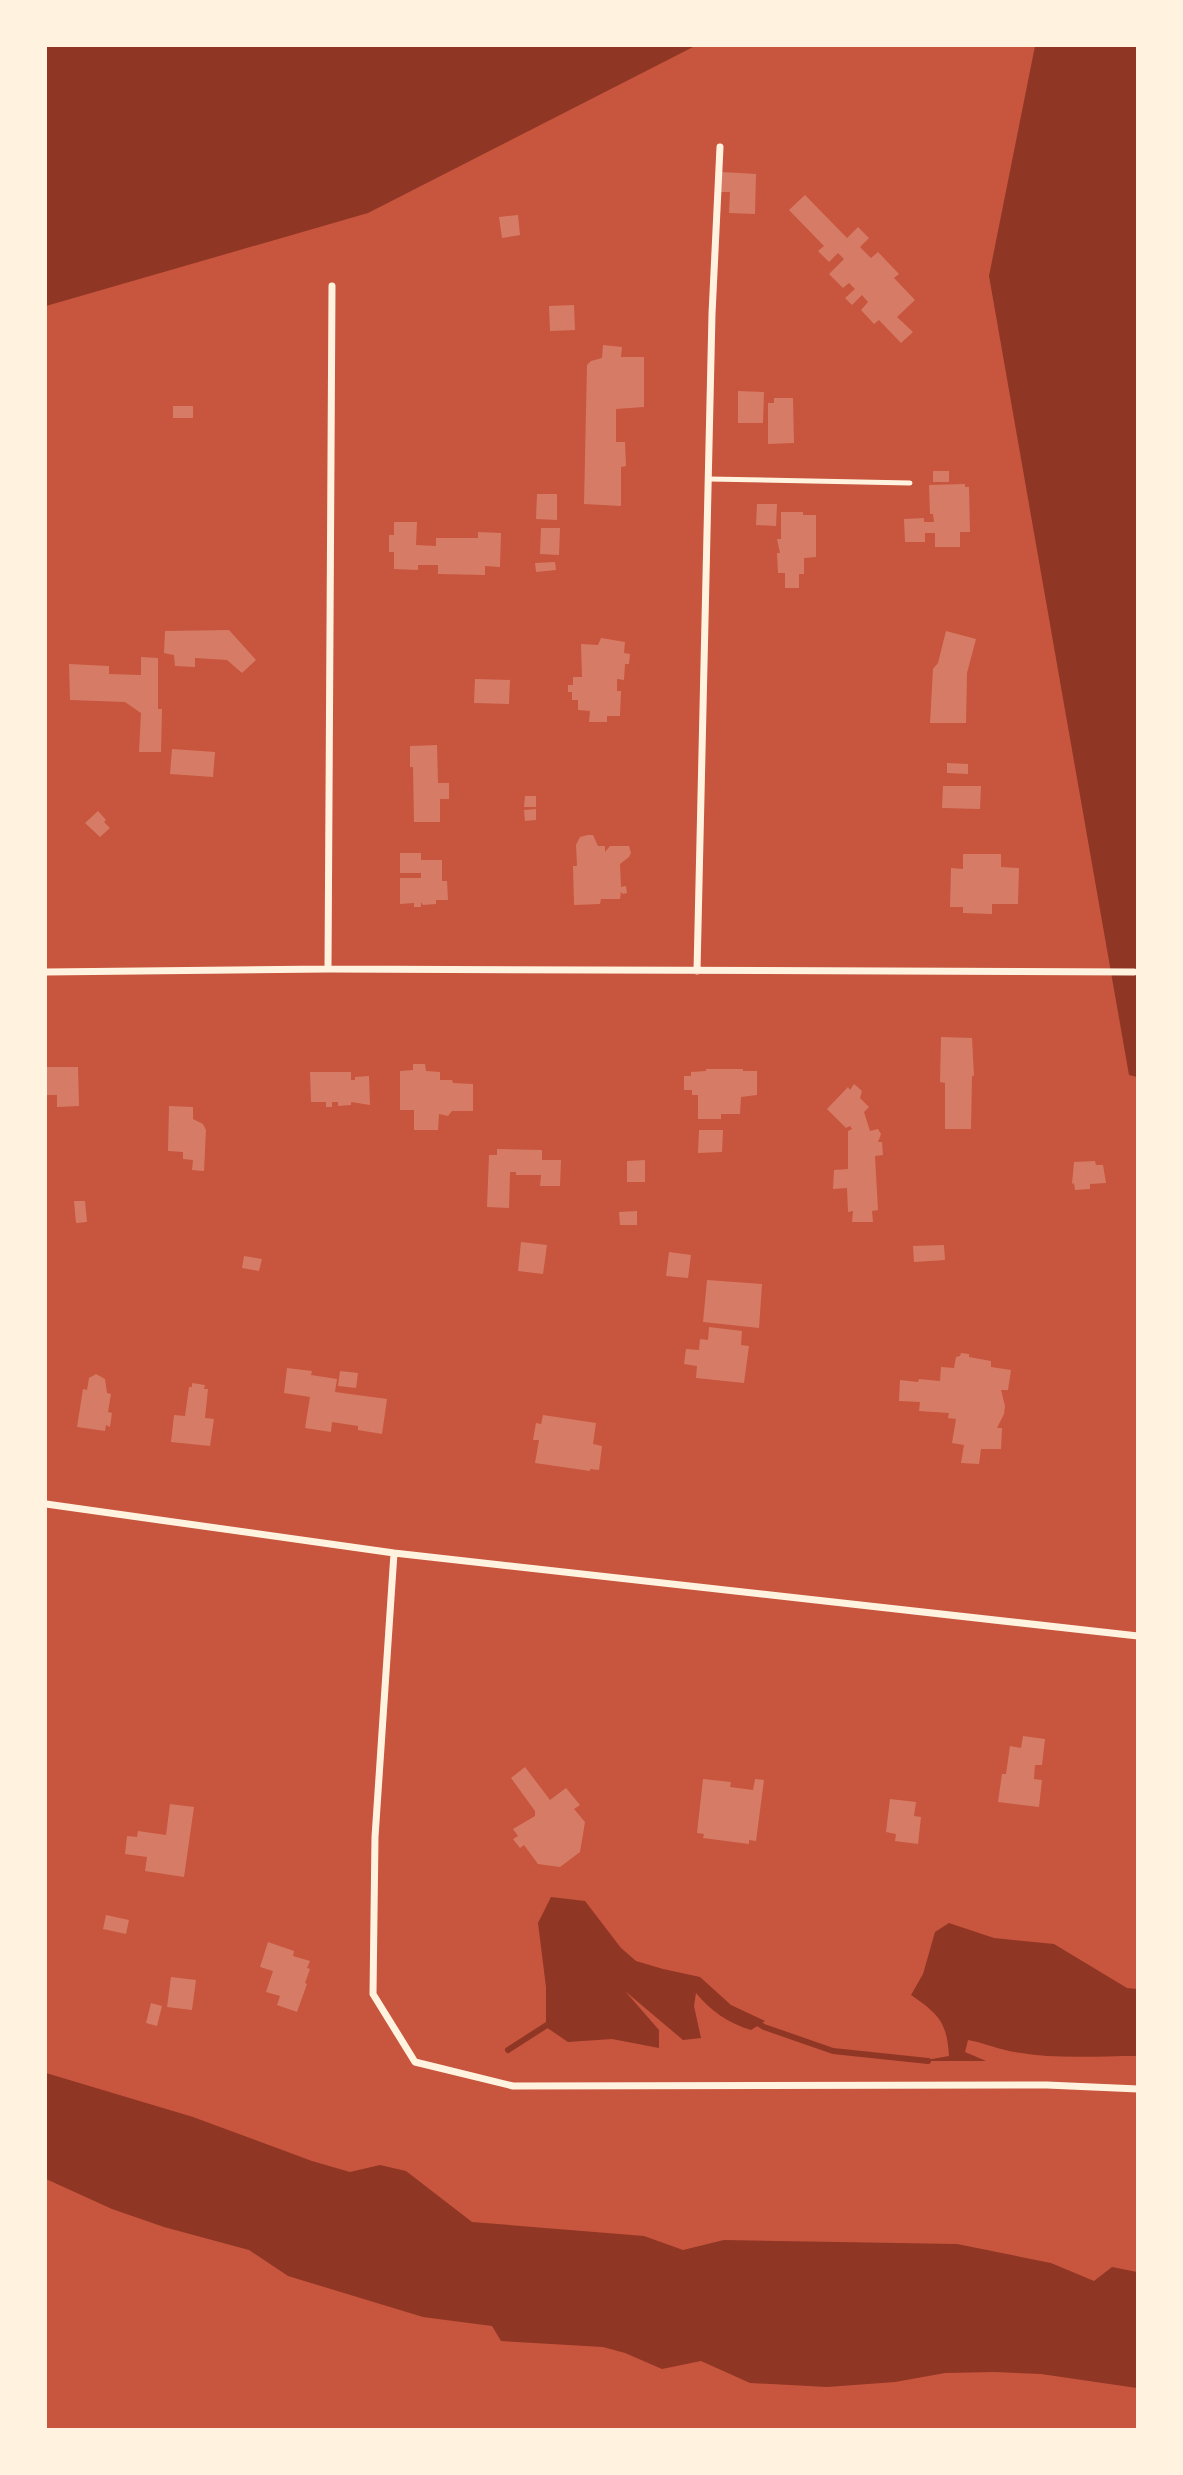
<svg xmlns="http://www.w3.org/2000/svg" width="1183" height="2475" font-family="Raleway,sans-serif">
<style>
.water{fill:#8f3625}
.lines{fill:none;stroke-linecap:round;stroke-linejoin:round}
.stream{stroke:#8f3625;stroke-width:6}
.building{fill:#d67c66}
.service{stroke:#fff3e0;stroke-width:5}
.minor{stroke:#fff3e0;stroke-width:7}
</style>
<rect width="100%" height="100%" fill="#c8553d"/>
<path class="water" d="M46 46H695L368 213 46 306Z
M1035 46H1137V1077L1129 1075 989 276Z
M551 1897 585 1901 621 1948 636 1961 663 1969 700 1977 731 2005 765 2021 751 2030C728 2023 711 2011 696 1993L694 2006 701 2038 683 2040 625 1991 659 2030V2048L612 2039 568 2042 546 2027V1987L538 1923Z
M949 1923 994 1938 1054 1944 1127 1988 1137 1989V2056C1094 2056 1048 2060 1005 2050 992 2047 981 2042 968 2040L965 2052 986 2061H921L949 2056C947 2021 938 2014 911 1995L923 1974 935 1932Z
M46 2073 193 2117 312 2161 350 2172 380 2165 406 2171 472 2222 644 2236 683 2250 724 2240 957 2244 1051 2263 1094 2281 1112 2267 1137 2272V2388L1041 2374 995 2372 945 2373 895 2382 827 2387 750 2383 701 2361 662 2369 625 2353 603 2347 501 2341 492 2326 423 2317 288 2276 249 2250 164 2227 112 2209 46 2179Z"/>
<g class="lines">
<path class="stream" d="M753 2020 764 2027 833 2051 928 2061
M508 2050 550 2023"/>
</g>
<path class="building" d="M722 172 756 174 755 214 729 213 730 192H721Z
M805 195 847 238 858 227 869 238 860 247 871 258 878 252 899 274 894 278 915 300 897 317 913 332 901 343 879 320 874 324 861 310 868 302 862 295 852 305 845 298 855 289 849 283 843 288 829 274 844 259 838 253 829 262 818 251 824 246 789 210Z
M518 215 520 235 502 238 499 217Z
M574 305 575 330 550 331 549 306Z
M603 345 622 347 621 357H644V407L616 409V442H625L626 466 621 467V506L584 504 587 365 591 361 602 358Z
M738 391 764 392 763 423H738Z
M774 398H793L794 443 768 444V403H774Z
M173 406H193V418H173Z
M933 471H949V482H933Z
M965 484V487H969L970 532H960V547H935V533H925V542H905L904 519 924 518V522H934L933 514H930L929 485Z
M537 494H557V520L536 519Z
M757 504H777L776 526 756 525Z
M781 512H803V515H816V557L804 558V574H799V588H785V573H778L777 553H780L777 539H781Z
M394 522H417L416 545 436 546V538H478V532L501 533 500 567 485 566V575L438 574V565H418V570L394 569V552H389V535H394Z
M541 528H560L559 555 540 554Z
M555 562 556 570 536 572 535 563Z
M229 630 256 660 242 673 227 660 195 658V667L175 666 174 655 164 653 165 631Z
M946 631 976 639 967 673 966 723H930L933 669 938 663Z
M601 638 625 642 624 653 630 654 629 664H625L624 680 617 679V691H621L620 716H607V722H589L590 711 578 710V700H572V692H568V685H573V677H582L581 644 598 645Z
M141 657 158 658V709H162L161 752H139L141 713 125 702 70 700 69 664 109 666V674L141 675Z
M475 679 510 680 509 704 474 703Z
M437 745 438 783H449V799H440V822H414L413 767H410V746Z
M172 749 215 752 213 777 170 774Z
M947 763 968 764V774L947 773Z
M943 786H981L980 809 942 808Z
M525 796H536V807H524Z
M536 809V820L525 821 524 810Z
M98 811 106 820 104 822 110 828 100 837 85 823Z
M588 835H593L598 846H605V852L610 846H629L631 853 629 857 620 864 621 887 626 886 627 893 623 894 621 892 620 899H601L600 904 574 905 573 866H577L576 845 580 837Z
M400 853H421V860H442V881H447L448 900H436V904L423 905 421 902V907H414V903L400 904V878H421V873H400Z
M963 854H1001V867L1019 868 1018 904H992V914L963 913V907H950L951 868 963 869Z
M941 1037 972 1038 974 1076H972L971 1129H945V1083L940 1082Z
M413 1064H425L426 1071 440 1072V1080H452L453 1083 473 1084V1111H452L448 1116 439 1114 438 1130H414V1110H400V1071L413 1070Z
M46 1067H78L79 1106 57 1107V1095H46Z
M706 1069H743V1071H757V1095L741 1097 740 1114H721V1119H698V1095H692V1090H684V1076H691V1072L706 1071Z
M310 1072H351V1080H355V1077L369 1076 370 1105 351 1102V1105L338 1106V1102H332V1107H326V1102H311Z
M854 1084 862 1091 860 1098 869 1107 864 1112 870 1131 878 1129 881 1134 878 1142H882L883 1155 875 1156 878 1210 872 1211 873 1222H852L853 1211 848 1212 847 1188 833 1189 834 1170 848 1169V1131L852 1129 850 1126 846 1128 827 1109 848 1087 850 1090Z
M169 1106 193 1107V1119L203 1124 206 1130 204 1171 192 1170 193 1160 183 1159V1152L168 1151Z
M699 1130H723L722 1152 698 1153Z
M497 1149 542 1150V1160H561L560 1186H540L541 1175H516V1172H510L509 1208 487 1207 489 1155H497Z
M645 1160V1182H627V1161Z
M1095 1161 1096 1165H1103L1106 1183 1090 1184V1189L1075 1190 1074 1183 1072 1184 1074 1162Z
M74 1201H85L87 1222 76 1223Z
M637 1211V1225H620L619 1212Z
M521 1242 547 1245 543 1274 518 1271Z
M944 1245 945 1260 914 1262 913 1246Z
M669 1252 691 1255 688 1278 666 1276Z
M244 1256 262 1259 259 1271 242 1268Z
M707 1280 762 1284 759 1328 703 1322Z
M709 1327 742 1331 741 1345 749 1346 744 1383 696 1378 697 1366 684 1364 686 1349 699 1350 700 1339 708 1340Z
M961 1353 969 1354V1357L991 1361V1367L1011 1370 1008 1390H1001L1005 1406 1004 1414 997 1428H1002L1001 1449H981L979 1464 961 1463 964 1445 952 1443 956 1419 948 1418 949 1413 919 1411 920 1402 899 1401 900 1380 918 1382 919 1379 940 1381 941 1367 954 1368 956 1357 960 1356Z
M287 1368 312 1371 311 1375 337 1379 335 1392 387 1399 382 1434 358 1430V1426L332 1422 331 1432 305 1428 310 1397 284 1393Z
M340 1371 358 1373 356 1388 338 1386Z
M96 1374 105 1379 107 1393 111 1394 108 1412 112 1413 110 1427 106 1425 105 1431 77 1427 83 1389 87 1390 89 1378Z
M192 1383 205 1385 204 1389H208L205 1418 214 1419 210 1446 171 1442 174 1415 185 1416 189 1387H192Z
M543 1415 596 1423 593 1444 602 1446 599 1470 590 1469V1471L535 1463 539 1440H533L536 1423 541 1424Z
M1023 1736 1045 1739 1042 1765H1035L1034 1779 1042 1780 1039 1807 998 1802 1002 1774H1006L1010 1746 1021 1748Z
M525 1767 550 1800 566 1788 580 1805 574 1809 585 1822 580 1852 560 1867 538 1864 524 1845 520 1848 513 1839 518 1836 513 1829 535 1816V1811L511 1778Z
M703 1779 731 1782 730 1787 753 1790 755 1779 764 1780 756 1841 749 1840V1844L703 1838 704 1834 697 1833Z
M890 1799 916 1802 914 1816 921 1817 918 1844 895 1841 896 1834 886 1832Z
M170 1804 194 1807 184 1877 145 1871 147 1857 125 1854 127 1836 137 1837 138 1831 166 1835Z
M106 1915 129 1920 126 1934 103 1929Z
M268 1942 294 1951 293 1956 310 1961 307 1968 310 1969 305 1983 307 1984 297 2012 277 2005 280 1996 266 1992 273 1971 260 1967Z
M171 1977 196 1980 192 2010 167 2007Z
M151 2003 162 2006 157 2026 146 2023Z"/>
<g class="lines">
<path class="service" d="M709 479 910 483"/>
<path class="minor" d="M328 969 332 286
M697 971 712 314 720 147
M46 972 328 969 1134 972
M46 1504 394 1553 1138 1636
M394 1553 375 1837 373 1994 415 2062 513 2086 1047 2085 1138 2089"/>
</g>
<rect width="1183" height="2475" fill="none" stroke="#fff3e0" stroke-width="94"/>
</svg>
